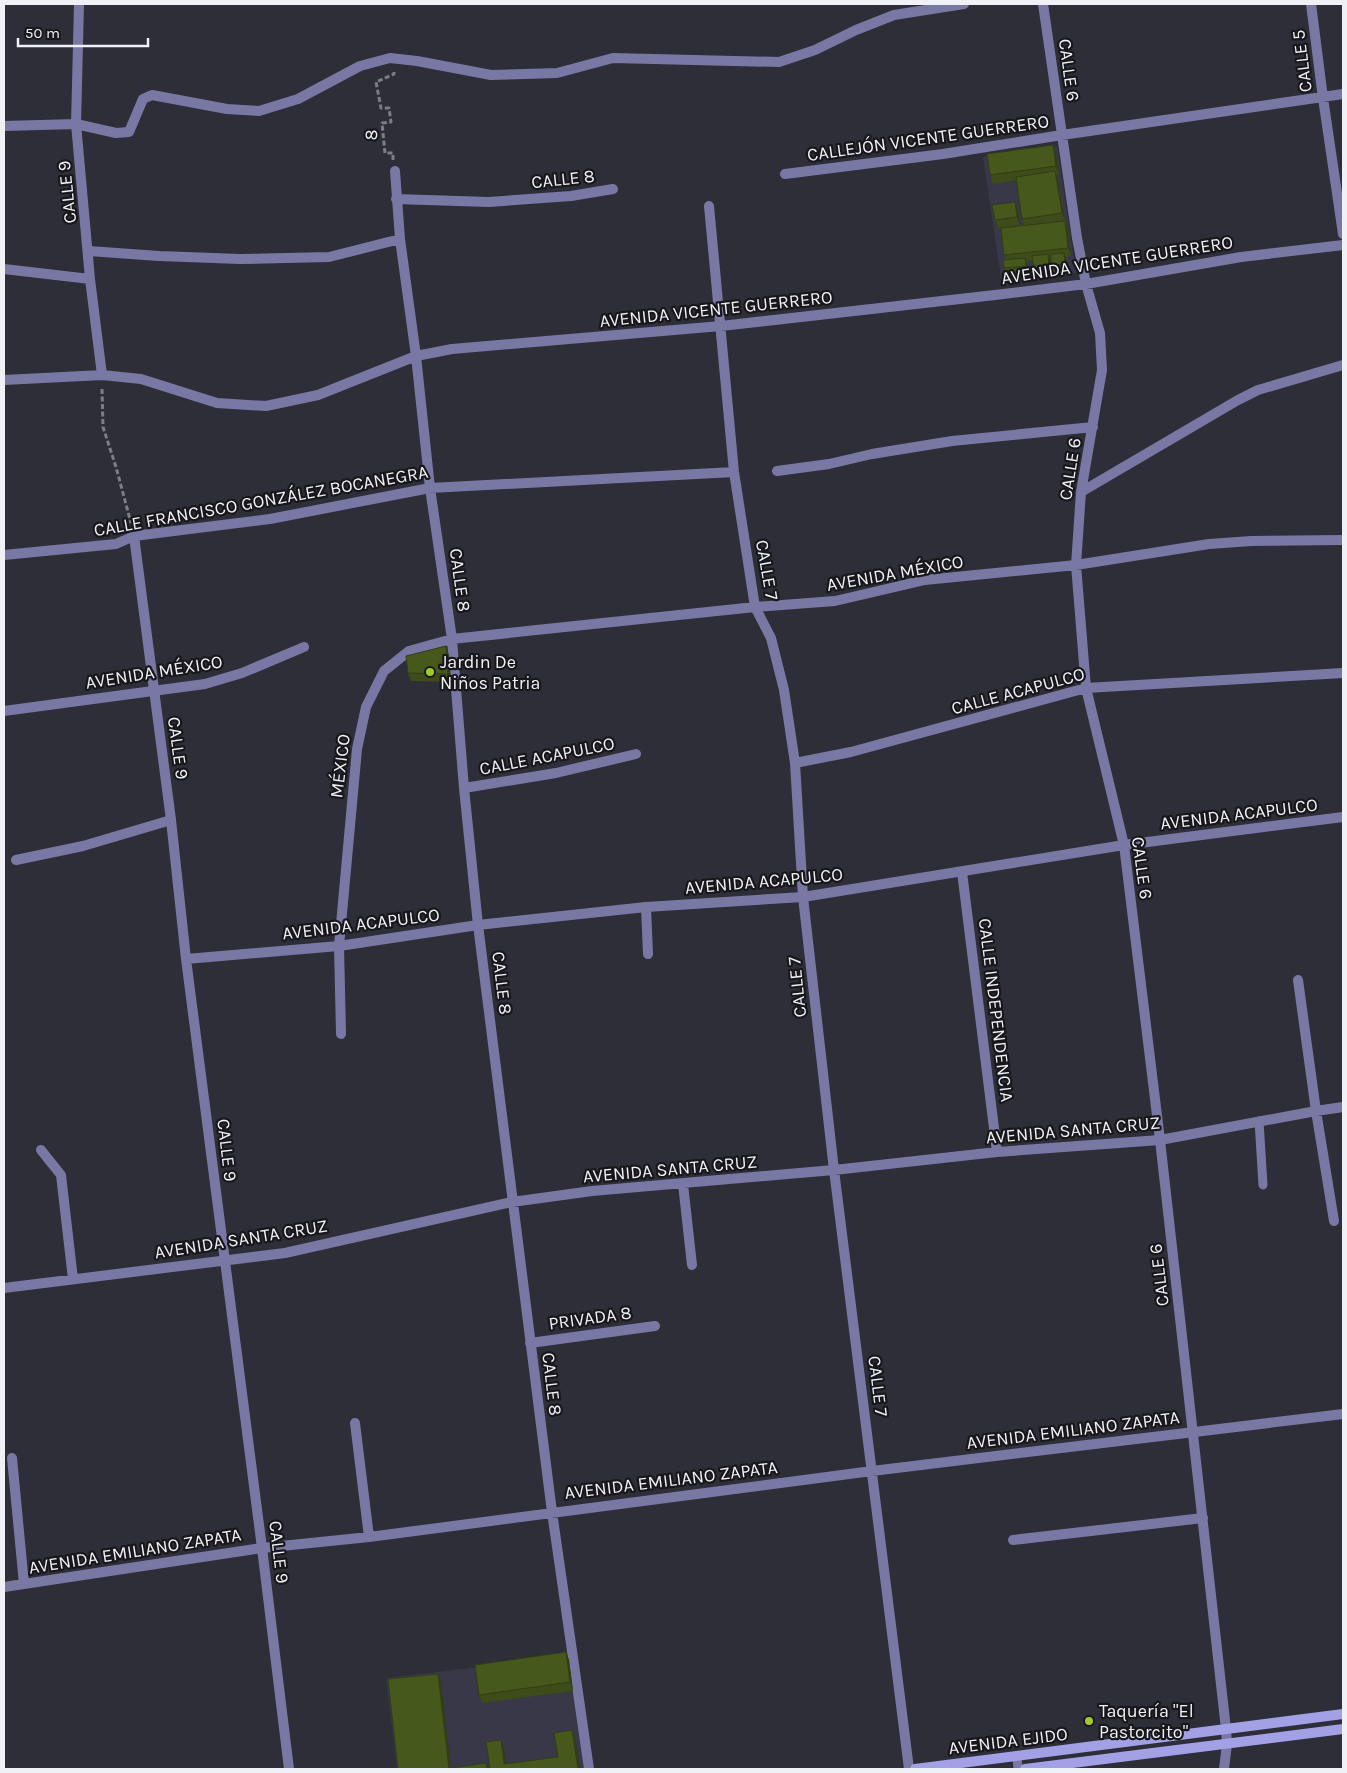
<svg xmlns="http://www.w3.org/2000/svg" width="1347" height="1773" font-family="Karla,sans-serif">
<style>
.built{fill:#383848}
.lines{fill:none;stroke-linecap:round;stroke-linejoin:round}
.path{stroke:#7d7d86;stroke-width:3;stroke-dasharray:5 2.5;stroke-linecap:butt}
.service{stroke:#7978a4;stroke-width:9}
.minor{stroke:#7978a4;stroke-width:10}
.tertiary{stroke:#7978a4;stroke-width:10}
.secondary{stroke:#a3a1e6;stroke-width:10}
.wall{fill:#3d4c19}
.shaded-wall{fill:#323e14}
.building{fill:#47581d;stroke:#323e14}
.poi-dot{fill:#a0c92b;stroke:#17171c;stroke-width:2}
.labels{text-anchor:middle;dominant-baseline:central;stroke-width:4.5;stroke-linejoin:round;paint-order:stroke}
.street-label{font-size:18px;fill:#f0f0f7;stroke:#17171c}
.poi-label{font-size:18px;fill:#f0f0f7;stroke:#17171c;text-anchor:start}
</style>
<rect width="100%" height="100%" fill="#2e2e38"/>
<path class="built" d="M1057 146 1076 273 1002 284 983 157Z
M570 1656 584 1769H397L386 1678Z"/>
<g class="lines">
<path class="path" d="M393 160V153H385L382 123 391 122 389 108H381L376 82 394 74V72
M102 389 103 427 116 467 131 523"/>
<path class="service" d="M1259 1121 1263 1185
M1017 1756 1018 1769"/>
<path class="minor" d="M79 4 76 124 90 279 102 375
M1043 4 1077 238 1086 284 1100 333 1102 370 1081 492 1076 565 1086 688 1124 845
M1311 4 1323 98 1343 234
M4 126 76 124 116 133 129 132 143 99 152 95 227 109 259 111 298 99 360 66 390 58 417 61 491 75 557 73 613 58 779 62 815 50 856 30 894 15 964 4
M395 171 400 239 416 356 430 488 452 639 464 788 478 925 552 1512 589 1769
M785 174 943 154 1062 135 1343 94
M396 199 489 202 571 196 613 189
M709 206 734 472 755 607 771 638 784 690 795 763 803 897 834 1170 909 1769
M89 251 159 256 240 259 329 257 400 239
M4 269 90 279
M4 380 102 375 141 379 217 403 266 406 318 395 416 356 452 349 721 326 995 295 1086 284 1241 257 1343 245
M777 471 829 464 872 454 952 441 1093 427
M1081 492 1238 400 1258 390 1343 365
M134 536 270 519 430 488 734 472
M4 711 205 684 242 673 304 647
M795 763 851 752 1086 688 1343 673
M464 788 556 773 636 754
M16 860 83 846 171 820
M962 872 997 1152
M646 907 648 954
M1298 980 1316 1111 1334 1221
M341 1034 339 946 357 749 366 707 384 671 409 651 452 639 755 607 835 601 925 580 1076 565 1209 544 1251 541 1343 540
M41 1150 61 1175 73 1279
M683 1184 692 1265
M4 1288 285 1253 512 1202 592 1191 834 1170 997 1152 1160 1140 1316 1111 1343 1107
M530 1343 655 1326
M355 1423 369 1537
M12 1458 24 1584
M1013 1540 1203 1518
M4 1587 262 1548 369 1537 872 1471 1343 1414"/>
<path class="tertiary" d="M4 555 116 544 134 536 171 820 186 959 262 1548 289 1769
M1124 845 1160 1140 1226 1729 1227 1744 1224 1769
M186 959 339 946 478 925 646 907 803 897 1124 845 1343 817"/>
<path class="secondary" d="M915 1769 1343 1714
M1025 1769 1343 1729"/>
</g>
<path class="wall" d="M1056 153 1059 174 1057 175 1058 179 1065 221 1068 229 1071 256 1065 257 1067 261 1068 272 1054 273 1051 265V258L1050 259 1051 262 1052 274 1037 276 1034 268 1033 260 1026 261 1028 266 1029 274 1007 276 1004 268 1006 260 1004 255 1001 228 998 229 995 220 1015 202 1018 210 1020 225 1009 227 1024 225 1022 219 1016 180 993 184 990 175Z
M449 655 451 682 411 681 408 673Z
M566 1652 569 1660 573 1691 482 1703 479 1695Z"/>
<path class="shaded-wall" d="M1053 145 1056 153 1059 174 1056 166Z
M1055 171 1058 179 1065 221 1062 213Z
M1015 202 1018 210 1020 225 1017 217Z
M1065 221 1068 229 1071 256 1068 248Z
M1064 253 1067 261 1068 272 1065 264Z
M1048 254 1051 262 1052 274 1049 266Z
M1025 258 1028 266 1029 274 1026 266Z
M446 646 449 655 451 682 448 674Z
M566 1652 569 1660 573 1691 570 1682Z
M438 1674 441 1682 451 1769H449Z
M572 1730 575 1738 580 1769H578Z
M501 1740 504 1748 507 1769 504 1764Z"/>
<path class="building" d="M1053 145 1056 166 990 175 987 154Z
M1055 171 1062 213 1022 219 1016 177Z
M1015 202 1017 217 995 220 992 205Z
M1065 221 1068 248 1004 255 1001 228Z
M1064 253 1065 264 1051 265V254Z
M1048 254 1049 266 1034 268 1032 256Z
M1025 258 1026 266 1004 268 1003 260Z
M446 646 448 674 408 673 406 656Z
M566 1652 570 1682 479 1695 475 1665Z
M438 1674 449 1769H398L388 1679Z
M572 1730 578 1769H490L486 1742 501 1740 504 1764 558 1757 554 1733Z
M486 1763 487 1769H452L451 1768Z"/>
<g class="poi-dot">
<circle cx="430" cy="672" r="5"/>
<circle cx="1089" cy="1721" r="5"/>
</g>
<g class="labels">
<g class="street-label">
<text transform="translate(1302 61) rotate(-97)">CALLE 5</text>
<text transform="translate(1069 70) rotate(82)">CALLE 6</text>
<text transform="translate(371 135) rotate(-87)">8</text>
<text transform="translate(928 138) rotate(-8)">CALLEJÓN VICENTE GUERRERO</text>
<text transform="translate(563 179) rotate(-6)">CALLE 8</text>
<text transform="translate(67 192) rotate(-96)">CALLE 9</text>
<text transform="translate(1117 260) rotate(-9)">AVENIDA VICENTE GUERRERO</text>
<text transform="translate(716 309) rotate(-6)">AVENIDA VICENTE GUERRERO</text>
<text transform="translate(1070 469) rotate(-81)">CALLE 6</text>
<text transform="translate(261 501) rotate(-10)">CALLE FRANCISCO GONZÁLEZ BOCANEGRA</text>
<text transform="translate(767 570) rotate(80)">CALLE 7</text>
<text transform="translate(895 573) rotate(-10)">AVENIDA MÉXICO</text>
<text transform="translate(460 580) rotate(82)">CALLE 8</text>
<text transform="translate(154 672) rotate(-9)">AVENIDA MÉXICO</text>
<text transform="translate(1018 691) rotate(-15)">CALLE ACAPULCO</text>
<text transform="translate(178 748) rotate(82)">CALLE 9</text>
<text transform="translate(547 756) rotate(-11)">CALLE ACAPULCO</text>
<text transform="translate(340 766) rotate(-83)">MÉXICO</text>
<text transform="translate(1239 814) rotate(-7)">AVENIDA ACAPULCO</text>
<text transform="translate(1142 868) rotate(82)">CALLE 6</text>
<text transform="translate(764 881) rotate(-5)">AVENIDA ACAPULCO</text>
<text transform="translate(361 924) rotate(-7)">AVENIDA ACAPULCO</text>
<text transform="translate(502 983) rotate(83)">CALLE 8</text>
<text transform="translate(797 987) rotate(-96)">CALLE 7</text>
<text transform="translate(996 1010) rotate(83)">CALLE INDEPENDENCIA</text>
<text transform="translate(1073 1130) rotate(-5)">AVENIDA SANTA CRUZ</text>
<text transform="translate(227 1150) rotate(83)">CALLE 9</text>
<text transform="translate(670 1169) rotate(-5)">AVENIDA SANTA CRUZ</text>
<text transform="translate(241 1239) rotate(-9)">AVENIDA SANTA CRUZ</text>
<text transform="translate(1159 1275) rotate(-97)">CALLE 6</text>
<text transform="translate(590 1318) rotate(-8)">PRIVADA 8</text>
<text transform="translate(552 1384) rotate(83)">CALLE 8</text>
<text transform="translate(878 1386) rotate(83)">CALLE 7</text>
<text transform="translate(1073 1430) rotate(-7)">AVENIDA EMILIANO ZAPATA</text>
<text transform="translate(671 1480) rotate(-7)">AVENIDA EMILIANO ZAPATA</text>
<text transform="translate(135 1551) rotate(-9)">AVENIDA EMILIANO ZAPATA</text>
<text transform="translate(279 1552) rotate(83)">CALLE 9</text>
<text transform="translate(1008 1741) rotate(-7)">AVENIDA EJIDO</text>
</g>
<g class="poi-label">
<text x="440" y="662">Jardin De<tspan x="440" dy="21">Niños Patria</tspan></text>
<text x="1099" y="1711">Taquería "El<tspan x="1099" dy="21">Pastorcito"</tspan></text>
</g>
</g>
<rect width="1347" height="1773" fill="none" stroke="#f0f0f7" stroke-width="10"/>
<path d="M18 38v8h130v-8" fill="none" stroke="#f0f0f7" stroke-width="2.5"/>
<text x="25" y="38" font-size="15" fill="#f0f0f7" stroke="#17171c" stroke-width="4" paint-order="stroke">50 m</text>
</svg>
